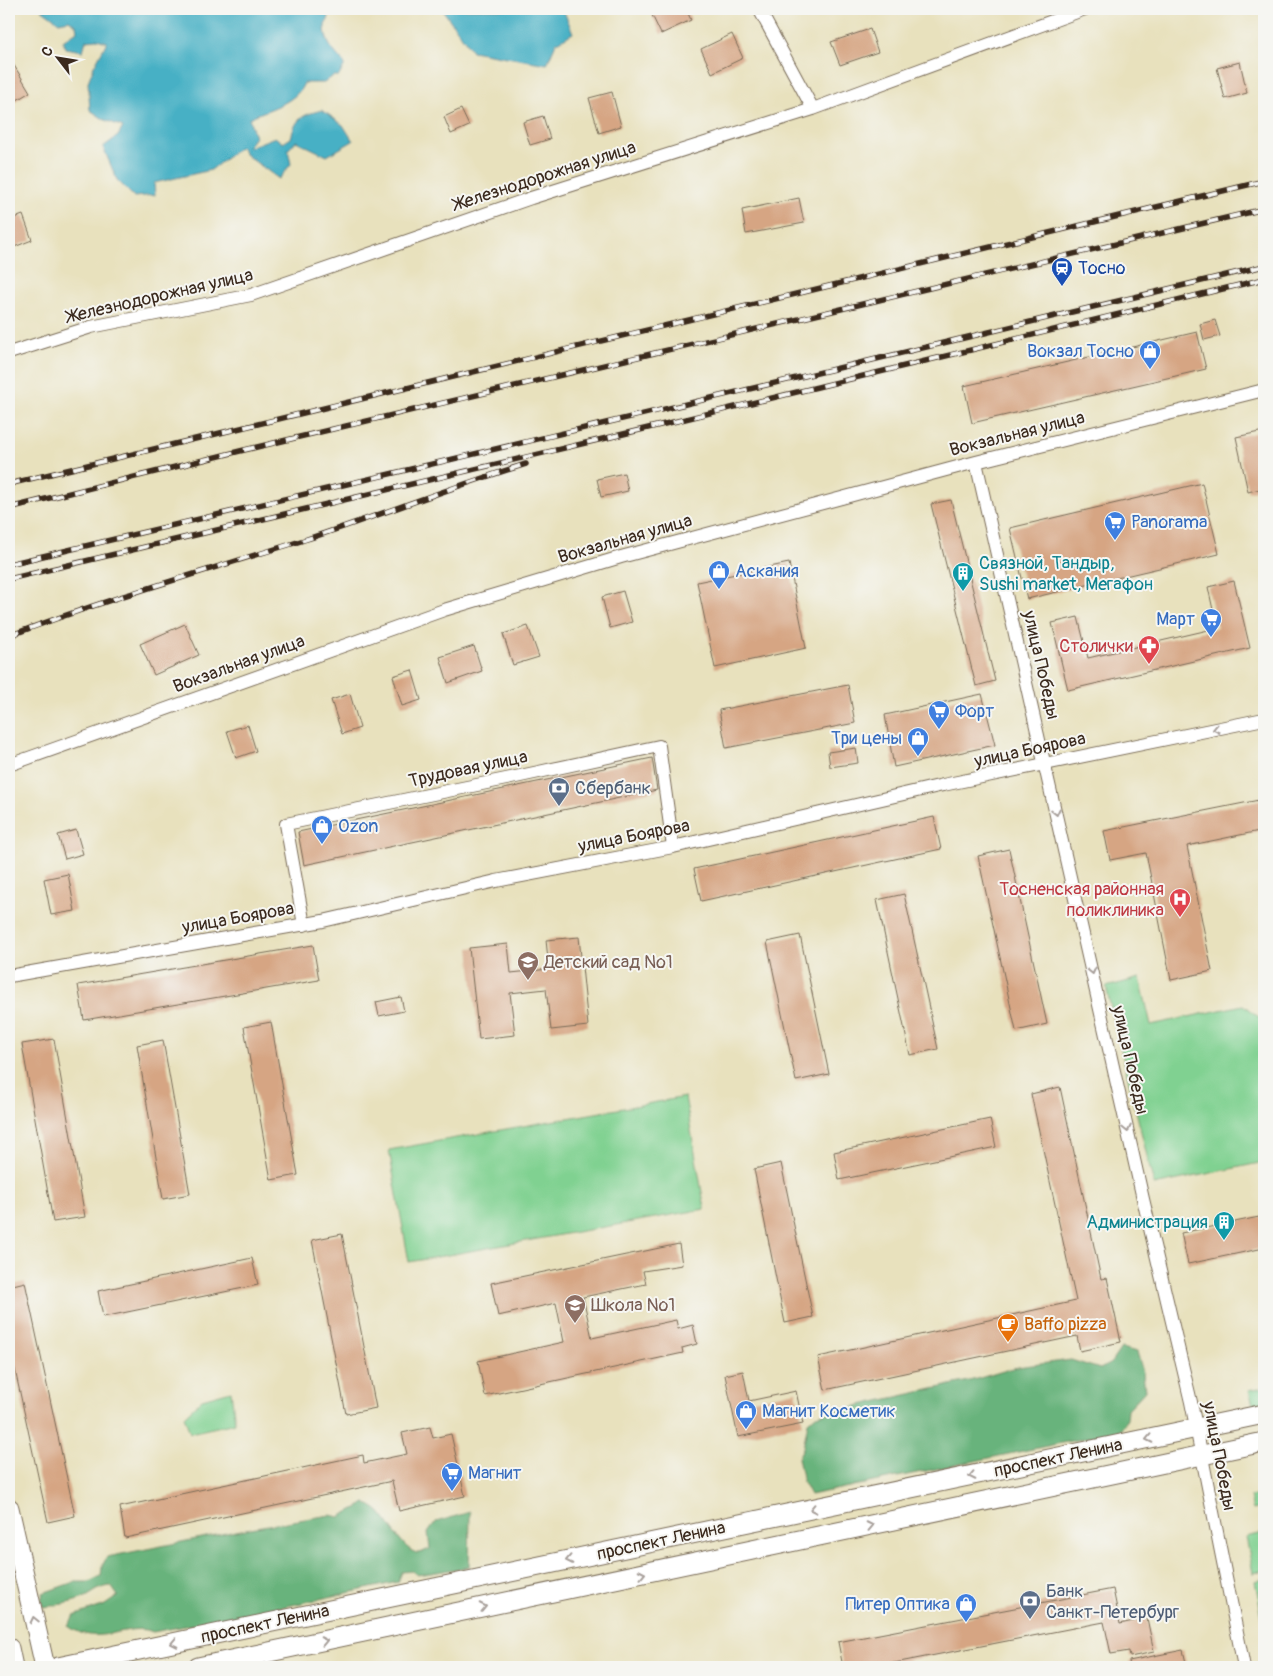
<svg xmlns="http://www.w3.org/2000/svg" width="1273" height="1676" font-family="Pangolin,sans-serif">
<style>
.green{fill:#80d191;stroke:#5e7e58}
.forest{fill:#68b37b;stroke:#526e4c}
.water{fill:#47b0c5;stroke:#416d72}
.building{fill:#d6a583}
.lines{fill:none;stroke-linecap:round;stroke-linejoin:round}
.street-casing{stroke:#786a56;stroke-width:14}
.secondary-casing{stroke:#786a56;stroke-width:21}
.street{stroke:#fff;stroke-width:12}
.secondary{stroke:#fff;stroke-width:19}
.rail-casing{stroke:#3b2a1e;stroke-width:5.5}
.rail{stroke:#f6f6f2;stroke-width:4;stroke-dasharray:11;stroke-linecap:butt}
.oneway{stroke:#a79f9a}
.labels{text-anchor:middle;dominant-baseline:central;stroke-width:4;stroke-linejoin:round;paint-order:stroke}
.street-label{font-size:18px;fill:#3b2a1e;stroke:#f6f6f2}
.transit-label{font-size:18px;fill:#164399;stroke:#f6f6f2;text-anchor:start}
.shop-label{font-size:18px;fill:#366cbe;stroke:#f6f6f2;text-anchor:start}
.culture-label{font-size:18px;fill:#0d838f;stroke:#f6f6f2;text-anchor:start}
.health-label{font-size:18px;fill:#be3a42;stroke:#f6f6f2;text-anchor:end}
.service-label{font-size:18px;fill:#4e5e75;stroke:#f6f6f2;text-anchor:start}
.education-label{font-size:18px;fill:#785e54;stroke:#f6f6f2;text-anchor:start}
.food-label{font-size:18px;fill:#c56008;stroke:#f6f6f2;text-anchor:start}
</style>
<rect width="100%" height="100%" fill="#f6f6f2"/>
<filter id="ink" filterUnits="userSpaceOnUse"><feTurbulence type="fractalNoise" baseFrequency=".02" numOctaves="2"/><feDisplacementMap in="SourceGraphic" scale="10" xChannelSelector="R" yChannelSelector="G"/><feConvolveMatrix kernelMatrix="1 2 1 2 8 2 1 2 1" color-interpolation-filters="sRGB"/></filter>
<filter id="wash" filterUnits="userSpaceOnUse"><feTurbulence type="fractalNoise" baseFrequency=".0096" numOctaves="4" result="noise"/><feDisplacementMap in="SourceGraphic" scale="20" xChannelSelector="R" yChannelSelector="G"/><feGaussianBlur stdDeviation="1.12" result="paint"/><feColorMatrix in="noise" values="0 0 0 0 0 0 0 0 0 0 0 0 0 0 0 0 0 1.4 0 .05"/><feComposite in="paint" operator="in"/></filter>
<g filter="url(#wash)">
<rect width="100%" height="100%" fill="#e8e1bd"/>
<path class="green" d="M1140 978 1151 1025 1243 1005 1264 1021V1162L1154 1185 1106 987Z
M685 1097 705 1209 409 1262 389 1150Z
M1264 1387V1402L1253 1404 1249 1390Z
M231 1391 235 1423 190 1433 184 1416 202 1399Z
M1264 1494V1507L1253 1510 1250 1497Z
M1264 1533V1570L1253 1573 1246 1537Z
M1264 1579V1627L1255 1581Z"/>
<path class="forest" d="M1121 1348 1137 1352 1143 1372 1145 1391 1128 1409 1127 1419 1120 1431 810 1495 803 1482 798 1458 803 1448 808 1422 816 1415 973 1380 1017 1367 1071 1360 1100 1369 1110 1364Z
M366 1503C372 1507 378 1509 382 1515 390 1524 405 1552 418 1553 422 1553 426 1550 430 1549L428 1533 436 1522 470 1512 469 1567 417 1575 412 1571 402 1572 398 1582 255 1613 153 1632C126 1621 99 1649 68 1626L74 1616 105 1605 118 1596 111 1586C101 1586 95 1592 86 1597 73 1603 57 1605 43 1607L41 1601 43 1593 74 1582H89L101 1576 102 1566 107 1557 256 1527 330 1515 339 1517Z"/>
<path class="water" d="M41 9H331L328 20 325 25C325 44 333 50 345 64L339 76H333L324 83H304C296 104 267 109 249 118L255 137 247 148 275 137 283 143 291 138C296 117 303 115 322 110L343 125 353 141 327 156 296 141 288 150 291 164 279 179 246 155 240 147 211 170 154 183 155 195 134 197 117 180 103 147 118 136 123 127 105 120 90 110 88 82 94 66 107 42 97 39 86 40 83 51 65 48 63 41 77 31 76 25 69 20 59 22Z
M442 9H563L573 33 556 43 547 64 472 51Z"/>
<g id="blocks">
<path class="building" d="M660 9H686L691 20 661 34 651 13Z
M870 29 878 52 840 65 831 42Z
M732 34 743 58 712 73 701 49Z
M9 57 30 92 9 105Z
M1240 62 1247 93 1225 99 1217 68Z
M612 92 621 126 599 133 589 98Z
M461 109 469 126 451 134 444 117Z
M543 116 550 139 530 145 523 122Z
M799 198 804 223 746 234 742 210Z
M23 215 32 240 9 249V220Z
M1215 320 1220 336 1204 340 1200 324Z
M1197 332 1206 369 972 423 964 386Z
M1264 431V488L1248 492 1236 437Z
M624 473 628 491 601 497 597 479Z
M1202 483 1219 554 1027 599 1010 528Z
M951 500 995 681 976 686 931 504Z
M789 563 806 648 715 668 697 582Z
M1234 581 1250 648 1068 690 1052 623 1078 617 1088 658 1217 628 1208 587Z
M623 591 632 622 610 628 602 597Z
M185 624 199 655 154 675 140 644Z
M528 626 539 657 513 665 503 634Z
M474 646 482 671 448 683 440 657Z
M412 670 421 700 402 706 393 676Z
M848 685 855 723 726 748 719 710Z
M350 694 360 728 342 734 331 700Z
M982 694 995 745 894 767 885 715Z
M248 725 256 751 236 758 227 731Z
M856 748 858 763 830 767 828 752Z
M652 758 657 790 304 865 298 832Z
M1264 799V830L1187 846 1212 971 1171 980 1146 853 1110 860 1104 831Z
M934 817 941 849 701 901 694 869Z
M76 830 83 854 65 859 58 835Z
M1009 849 1047 1024 1016 1031 978 856Z
M68 874 75 911 51 915 44 879Z
M904 894 938 1049 910 1055 877 900Z
M800 935 829 1074 796 1081 767 942Z
M579 937 588 1026 551 1030 546 989 510 993 515 1035 479 1039 469 948 508 944 511 973 549 969 546 940Z
M313 945 319 980 84 1020 78 985Z
M401 997 404 1011 379 1016 376 1002Z
M271 1022 298 1175 271 1180 244 1027Z
M54 1039 85 1217 53 1222 22 1044Z
M163 1040 190 1194 163 1199 137 1045Z
M1060 1087 1101 1279 1107 1278 1121 1342 1080 1351 1077 1336 825 1390 818 1357 1076 1301 1031 1094Z
M990 1119 996 1147 839 1180 834 1152Z
M781 1163 813 1317 785 1323 754 1169Z
M1264 1216V1248L1188 1264 1181 1233Z
M342 1234 376 1408 346 1414 312 1240Z
M679 1244 682 1265 643 1271 646 1284 583 1297 592 1338 676 1320 678 1329 693 1325 697 1344 682 1348 683 1353 485 1396 478 1361 564 1342 556 1303 498 1316 491 1283Z
M252 1258 258 1285 103 1317 98 1291Z
M25 1282 75 1516 48 1522 9 1342V1286Z
M743 1371 749 1401 796 1391 803 1424 738 1437 725 1375Z
M430 1427 433 1438 451 1434 465 1496 399 1511 392 1481 125 1538 120 1507 363 1455 364 1463 407 1454 402 1433Z
M1113 1589 1120 1624 1147 1618 1154 1652 1130 1657 1129 1651 1111 1654 1104 1622 874 1667H843L838 1642Z
M1183 1650 1187 1667H1130L1129 1661Z"/>
</g>
</g>
<g filter="url(#ink)">
<use href="#blocks" fill-opacity="0" stroke="#786a56" stroke-width="1"/>
<g class="lines">
<g class="street-casing">
<path id="street" d="M759 9 813 109
M9 353 91 327 251 295 531 198 813 109 1085 9
M976 462 1143 1199 1191 1402 1244 1667
M9 765 444 610 621 557 976 462 1264 390
M304 925 286 824 511 778 659 746 673 847
M9 976 323 921 496 881 673 847 943 785 1264 719"/>
</g>
<g class="secondary-casing">
<path id="secondary" d="M9 1508 45 1667
M9 1648 13 1667
M58 1667 1264 1414
M198 1667 1264 1442"/>
</g>
<use href="#street" class="street"/>
<use href="#secondary" class="secondary"/>
<g class="rail-casing">
<path id="rail" d="M9 484 1264 181
M9 508 240 451 1264 209
M9 564 868 361 1264 266
M9 579 611 437 1264 279
M9 636C106 599 205 571 304 540 378 516 451 487 526 464"/>
</g>
<use href="#rail" class="rail"/>
</g>
<defs><path id="oneway-chevron" d="M-2-3.5L2.5 0L-2 3.5" fill="none" stroke-width="1.6" stroke-linecap="round" stroke-linejoin="round" transform="scale(1.25)"/></defs>
<g class="oneway">
<use href="#oneway-chevron" transform="translate(1216 729) rotate(168)"/>
<use href="#oneway-chevron" transform="translate(1056 812) rotate(77)"/>
<use href="#oneway-chevron" transform="translate(1092 971) rotate(77)"/>
<use href="#oneway-chevron" transform="translate(1127 1129) rotate(77)"/>
<use href="#oneway-chevron" transform="translate(1149 1439) rotate(168)"/>
<use href="#oneway-chevron" transform="translate(972 1476) rotate(168)"/>
<use href="#oneway-chevron" transform="translate(813 1509) rotate(168)"/>
<use href="#oneway-chevron" transform="translate(870 1526) rotate(-12)"/>
<use href="#oneway-chevron" transform="translate(569 1560) rotate(168)"/>
<use href="#oneway-chevron" transform="translate(642 1574) rotate(-12)"/>
<use href="#oneway-chevron" transform="translate(483 1607) rotate(-12)"/>
<use href="#oneway-chevron" transform="translate(34 1620) rotate(-103)"/>
<use href="#oneway-chevron" transform="translate(324 1641) rotate(-12)"/>
<use href="#oneway-chevron" transform="translate(174 1643) rotate(168)"/>
</g>
</g>
<defs>
<g id="station-pin" transform="scale(1.125)"><path d="M0 17L-7.5 6A9.5 9.5 0 1 1 7.5 6Z" fill="#1a4fb4" stroke="#f6f6f2"/><path d="M-3-6H3Q5-6 5-4V2Q5 4 3 4L4.5 6H3L1.5 4h-3L-3 6H-4.5L-3 4Q-5 4-5 2V-4Q-5-6-3-6ZM-3.5-4v3h7v-3ZM-3.5 1v1.5H-2V1ZM2 1v1.5H3.5V1Z" fill="#fff"/></g>
<g id="shop-pin" transform="scale(1.125)"><path d="M0 17L-7.5 6A9.5 9.5 0 1 1 7.5 6Z" fill="#3f7fe0" stroke="#f6f6f2"/><path d="M-5-2.5h2.3a2.7 3.5 0 0 1 5.4 0H5L5.5 6h-11ZM-1.5-2.5h3a1.5 2.3 0 0 0-3 0Z" fill="#fff"/></g>
<g id="supermarket-pin" transform="scale(1.125)"><path d="M0 17L-7.5 6A9.5 9.5 0 1 1 7.5 6Z" fill="#3f7fe0" stroke="#f6f6f2"/><path d="M-6-5.5h2.5l.6 2H6L4.5 2H-2.5L-4.4-4H-6ZM-1.5 3.2a1.3 1.3 0 1 0 .1 0ZM3 3.2a1.3 1.3 0 1 0 .1 0Z" fill="#fff"/></g>
<g id="building-pin" transform="scale(1.125)"><path d="M0 17L-7.5 6A9.5 9.5 0 1 1 7.5 6Z" fill="#0f9aa8" stroke="#f6f6f2"/><path d="M-4-6H4V6H1V3H-1V6H-4ZM-2.5-4.3h1.7v1.8h-1.7ZM.8-4.3h1.7v1.8H.8ZM-2.5-1h1.7V.8h-1.7ZM.8-1h1.7V.8H.8Z" fill="#fff"/></g>
<g id="pharmacy-pin" transform="scale(1.125)"><path d="M0 17L-7.5 6A9.5 9.5 0 1 1 7.5 6Z" fill="#e0444e" stroke="#f6f6f2"/><path d="M-2-6h4v4h4v4h-4v4h-4v-4h-4v-4h4Z" fill="#fff"/></g>
<g id="bank-pin" transform="scale(1.125)"><path d="M0 17L-7.5 6A9.5 9.5 0 1 1 7.5 6Z" fill="#5c6f8a" stroke="#f6f6f2"/><path d="M-6-4H6V4H-6ZM0-2.3a2.3 2.3 0 1 0 0 4.6a2.3 2.3 0 1 0 0-4.6Z" fill="#fff"/></g>
<g id="hospital-pin" transform="scale(1.125)"><path d="M0 17L-7.5 6A9.5 9.5 0 1 1 7.5 6Z" fill="#e0444e" stroke="#f6f6f2"/><path d="M-5-5h3v3.5h4V-5h3V5h-3V1.5h-4V5h-3Z" fill="#fff"/></g>
<g id="school-pin" transform="scale(1.125)"><path d="M0 17L-7.5 6A9.5 9.5 0 1 1 7.5 6Z" fill="#8d6e63" stroke="#f6f6f2"/><path d="M0-5L7-2L0 1L-7-2ZM-4 1L0 2.5L4 1V4Q0 6-4 4Z" fill="#fff"/></g>
<g id="cafe-pin" transform="scale(1.125)"><path d="M0 17L-7.5 6A9.5 9.5 0 1 1 7.5 6Z" fill="#e8710a" stroke="#f6f6f2"/><path d="M-5.5-4.5H6V0H3Q3 3.5 0 3.5H-2.5Q-5.5 3.5-5.5 0ZM3-3.2v2h1.7v-2ZM-6 4.5H4V6H-6Z" fill="#fff"/></g>
</defs>
<g fill-rule="evenodd">
<use href="#station-pin" x="1062" y="268"/>
<use href="#shop-pin" x="1150" y="351"/>
<use href="#supermarket-pin" x="1115" y="522"/>
<use href="#shop-pin" x="719" y="571"/>
<use href="#building-pin" x="963" y="573"/>
<use href="#supermarket-pin" x="1211" y="619"/>
<use href="#pharmacy-pin" x="1149" y="646"/>
<use href="#supermarket-pin" x="939" y="711"/>
<use href="#shop-pin" x="918" y="738"/>
<use href="#bank-pin" x="559" y="788"/>
<use href="#shop-pin" x="322" y="826"/>
<use href="#hospital-pin" x="1180" y="899"/>
<use href="#school-pin" x="528" y="962"/>
<use href="#building-pin" x="1224" y="1222"/>
<use href="#school-pin" x="575" y="1305"/>
<use href="#cafe-pin" x="1008" y="1324"/>
<use href="#shop-pin" x="746" y="1411"/>
<use href="#supermarket-pin" x="452" y="1473"/>
<use href="#bank-pin" x="1030" y="1601"/>
<use href="#shop-pin" x="966" y="1604"/>
</g>
<g class="labels">
<g class="street-label">
<text transform="translate(545 176) rotate(-18)">Железнодорожная улица</text>
<text transform="translate(160 296) rotate(-13)">Железнодорожная улица</text>
<text transform="translate(1017 434) rotate(-14)">Вокзальная улица</text>
<text transform="translate(625 539) rotate(-16)">Вокзальная улица</text>
<text transform="translate(239 664) rotate(-20)">Вокзальная улица</text>
<text transform="translate(1041 665) rotate(77)">улица Победы</text>
<text transform="translate(1030 750) rotate(-12)">улица Боярова</text>
<text transform="translate(468 769) rotate(-12)">Трудовая улица</text>
<text transform="translate(634 836) rotate(-11)">улица Боярова</text>
<text transform="translate(238 918) rotate(-10)">улица Боярова</text>
<text transform="translate(1130 1060) rotate(77)">улица Победы</text>
<text transform="translate(1219 1456) rotate(79)">улица Победы</text>
<text transform="translate(1058 1458) rotate(-12)">проспект Ленина</text>
<text transform="translate(661 1541) rotate(-12)">проспект Ленина</text>
<text transform="translate(265 1624) rotate(-12)">проспект Ленина</text>
</g>
<g class="transit-label">
<text x="1078" y="268">Тосно</text>
</g>
<g class="shop-label">
<text x="1134" y="351" text-anchor="end">Вокзал Тосно</text>
<text x="1131" y="522">Panorama</text>
<text x="735" y="571">Аскания</text>
<text x="1195" y="619" text-anchor="end">Март</text>
<text x="955" y="711">Форт</text>
<text x="902" y="738" text-anchor="end">Три цены</text>
<text x="338" y="826">Ozon</text>
<text x="762" y="1411">Магнит Косметик</text>
<text x="468" y="1473">Магнит</text>
<text x="950" y="1604" text-anchor="end">Питер Оптика</text>
</g>
<g class="culture-label">
<text x="979" y="563">Связной, Тандыр,<tspan x="979" dy="21">Sushi market, Мегафон</tspan></text>
<text x="1208" y="1222" text-anchor="end">Администрация</text>
</g>
<g class="health-label">
<text x="1133" y="646">Столички</text>
<text x="1164" y="889">Тосненская районная<tspan x="1164" dy="21">поликлиника</tspan></text>
</g>
<g class="service-label">
<text x="575" y="788">Сбербанк</text>
<text x="1046" y="1591">Банк<tspan x="1046" dy="21">Санкт-Петербург</tspan></text>
</g>
<g class="education-label">
<text x="544" y="962">Детский сад №1</text>
<text x="591" y="1305">Школа №1</text>
</g>
<g class="food-label">
<text x="1024" y="1324">Baffo pizza</text>
</g>
</g>
<rect width="1273" height="1676" fill="none" stroke="#f6f6f2" stroke-width="30"/>
<g transform="translate(58 58) rotate(301)" stroke="#f6f6f2" stroke-width="4" paint-order="stroke">
<path d="M0-4L9 19L0 12L-9 19Z" fill="#3b2a1e"/>
<text y="-8" font-size="14" font-weight="bold" text-anchor="middle" fill="#3b2a1e">С</text>
</g>
</svg>
